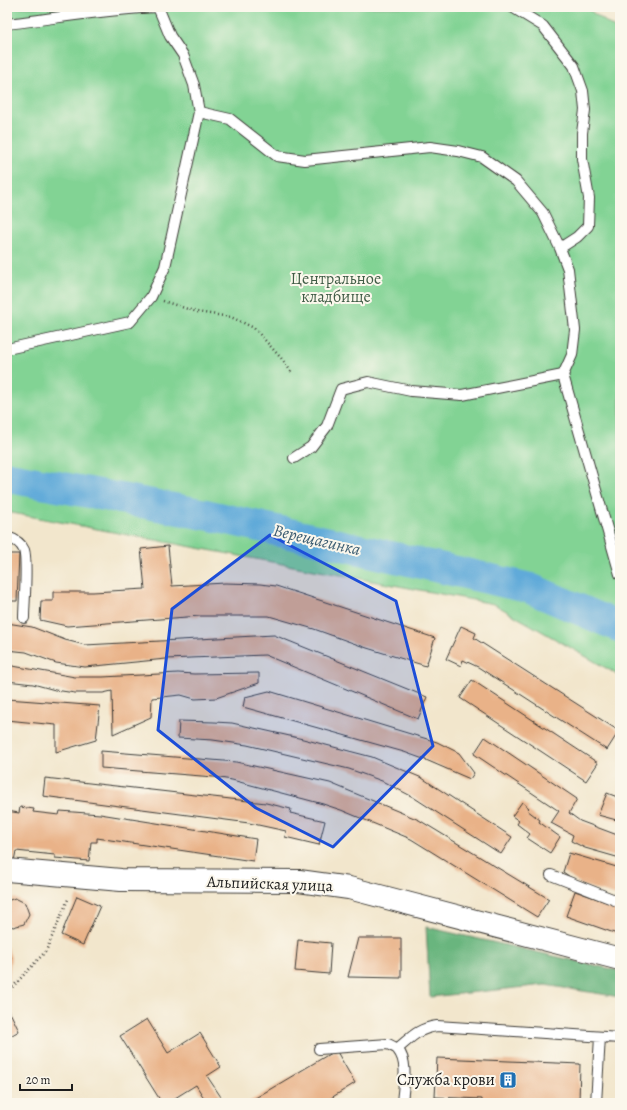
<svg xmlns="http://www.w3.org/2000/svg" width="627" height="1110" font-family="Alegreya,serif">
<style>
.green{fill:#82d394;stroke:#4f7858}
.forest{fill:#69b57e;stroke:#42684d}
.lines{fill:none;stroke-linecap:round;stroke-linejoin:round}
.river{stroke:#61aad9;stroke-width:31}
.building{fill:#e9b288}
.lane-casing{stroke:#3c3a36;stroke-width:12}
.secondary-casing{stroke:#3c3a36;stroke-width:24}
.path{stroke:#3c3a36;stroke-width:2.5;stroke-dasharray:1 3;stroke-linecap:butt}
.lane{stroke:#fff;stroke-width:10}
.secondary{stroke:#fff;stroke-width:22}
.marked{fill:#1d4ed8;fill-opacity:0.2;stroke:#1d4ed8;stroke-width:3;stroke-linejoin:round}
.labels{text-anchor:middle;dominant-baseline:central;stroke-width:4;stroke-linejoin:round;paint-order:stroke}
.park-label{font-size:16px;fill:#405c46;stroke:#fbf7ec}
.street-label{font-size:16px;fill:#1c1c1c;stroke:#fbf7ec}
.poi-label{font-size:16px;fill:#1c1c1c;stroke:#fbf7ec;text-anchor:end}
.water-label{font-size:17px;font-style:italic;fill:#3b5c71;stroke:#fbf7ec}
</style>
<rect width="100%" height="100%" fill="#fbf7ec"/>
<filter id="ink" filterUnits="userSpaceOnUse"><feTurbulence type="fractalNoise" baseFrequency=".025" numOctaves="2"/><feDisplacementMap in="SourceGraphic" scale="8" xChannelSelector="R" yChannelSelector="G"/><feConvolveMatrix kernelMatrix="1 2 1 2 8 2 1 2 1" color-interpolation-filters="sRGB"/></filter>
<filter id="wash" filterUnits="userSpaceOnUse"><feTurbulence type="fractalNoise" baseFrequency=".012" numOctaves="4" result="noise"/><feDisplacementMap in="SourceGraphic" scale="16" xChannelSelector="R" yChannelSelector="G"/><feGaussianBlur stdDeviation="0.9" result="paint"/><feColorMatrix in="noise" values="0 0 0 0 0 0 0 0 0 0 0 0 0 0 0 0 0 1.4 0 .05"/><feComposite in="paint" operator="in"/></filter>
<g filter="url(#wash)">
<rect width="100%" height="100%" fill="#f2e6cc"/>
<path class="green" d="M7 7H585L620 32V676L494 604 7 512Z"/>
<path class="forest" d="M426 927 620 971V997L545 985 430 997Z"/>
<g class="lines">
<path class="river" d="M7 477 208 515 529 588 620 627"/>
</g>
<g id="blocks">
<path class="building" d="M168 546 172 586 225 583 260 584 276 586 301 594 435 638 426 666 367 648 314 629 269 616H200L67 626 40 620 41 601H53V592H93L145 589 141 549Z
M7 554H19L17 601H7Z
M7 623 32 627 65 640 85 645 274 635 427 697 418 719 265 655 166 659 85 667 56 663 26 652 7 650Z
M461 626 476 633 474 638 619 731 607 750 478 667 463 660 461 666 446 659Z
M7 665 75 677H103L178 673 194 674 259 673V683L216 698 195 699 181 695 152 698 151 717 113 734 112 691 103 693H75L55 690 33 684 7 681Z
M472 680 598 763 586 781 460 698Z
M269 691 437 742 459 753 474 773 470 779 426 760 404 752 243 707 245 697Z
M7 699 100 706 96 740 56 752V725L7 720Z
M179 721 214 722 232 723 303 739 372 757 422 778 512 837 501 854 413 797 382 781 349 769 247 745 213 740 178 738Z
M485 737 577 799 569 813 580 821 620 836V858L585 848 571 841 573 835 551 823 559 811 474 754Z
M101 751 236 762 330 783 419 820 549 899 537 917 411 839 341 810 323 804 232 780 214 777 101 768Z
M45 778 266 803 291 809 290 813 325 821 319 845 285 837 286 831 249 823 43 796Z
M607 793 620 798V821L598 815Z
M522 802 529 808 527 810 540 820 539 822 560 837 550 853 527 838 530 834 517 824 519 821 512 816Z
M20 807 34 809 33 812 59 815 60 811 100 814 256 839 253 861 97 838V842H91L89 861 55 858V855L16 851 14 861 7 860V811L19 813Z
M569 853 620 868V897L582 885 563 872Z
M575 891 620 907V935L566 916Z
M77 896 100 906 83 945 61 935Z
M15 898 25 903 29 914 24 924 13 927 7 924V901Z
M358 938H401V978L348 977Z
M298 940 331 943 329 974 295 971Z
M7 947 11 957 9 978H7Z
M7 1006 19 1031 7 1038Z
M147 1019 168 1053 200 1033 221 1067 207 1076 225 1103H207L196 1085 167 1103H162L120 1036Z
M336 1050 355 1083 323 1103H247Z
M437 1058 580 1064 579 1102 532 1100V1103H482V1099L435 1097Z"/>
</g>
</g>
<g filter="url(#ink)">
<use href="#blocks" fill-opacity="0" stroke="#3c3a36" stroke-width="1"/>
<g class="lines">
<g class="lane-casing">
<path id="lane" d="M512 7 543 26 574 66 583 91 585 110 582 133V159L589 198 588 226 577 237 560 248
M7 24C57 18 108 9 158 7
M199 112 230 119 277 156 305 160 430 147 458 151 482 157 516 181 543 213 560 248 568 269 575 330 572 355 563 375 462 395 411 391 368 382 341 389 327 426 311 447 294 458
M7 349 130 322 151 297 165 267 199 112 194 85 183 55 170 36 158 7
M563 375 620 574
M7 537C14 539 21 543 24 550 28 561 24 604 24 618
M551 875 620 902
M319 1049 388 1044C391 1046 396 1047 398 1050 409 1063 403 1087 402 1103
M397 1049C412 1037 417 1029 437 1026L620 1038
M596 1103 600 1037"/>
</g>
<g class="secondary-casing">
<path id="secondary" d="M7 870 121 880 299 881 349 888 620 959"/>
</g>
<path class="path" d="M163 301 197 312 231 317 254 328 281 358 293 374
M7 993 46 951 69 897"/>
<use href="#lane" class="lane"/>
<use href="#secondary" class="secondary"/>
</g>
</g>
<path class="marked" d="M270 535 396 601 433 746 333 847 256 808 158 730 172 609Z"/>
<defs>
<g id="building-square" transform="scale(0.9)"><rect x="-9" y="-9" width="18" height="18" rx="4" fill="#1f6fb2" stroke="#fbf7ec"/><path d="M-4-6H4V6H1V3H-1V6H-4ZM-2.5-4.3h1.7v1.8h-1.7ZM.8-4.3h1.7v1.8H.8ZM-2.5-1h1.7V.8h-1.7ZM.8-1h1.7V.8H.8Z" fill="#fff"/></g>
</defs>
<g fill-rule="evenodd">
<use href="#building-square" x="508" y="1080"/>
</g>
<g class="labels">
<g class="park-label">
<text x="336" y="279">Центральное<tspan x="336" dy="18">кладбище</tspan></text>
</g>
<g class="street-label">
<text transform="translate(270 884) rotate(2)">Альпийская улица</text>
</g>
<g class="poi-label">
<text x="495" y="1080">Служба крови</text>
</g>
<g class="water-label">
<text transform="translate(317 540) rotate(13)">Верещагинка</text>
</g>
</g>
<rect width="627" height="1110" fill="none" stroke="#fbf7ec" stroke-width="24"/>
<path d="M20 1084v6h52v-6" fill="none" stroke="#1c1c1c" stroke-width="2"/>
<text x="26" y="1084" font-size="12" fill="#1c1c1c" stroke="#fbf7ec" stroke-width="3" paint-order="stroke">20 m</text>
</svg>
